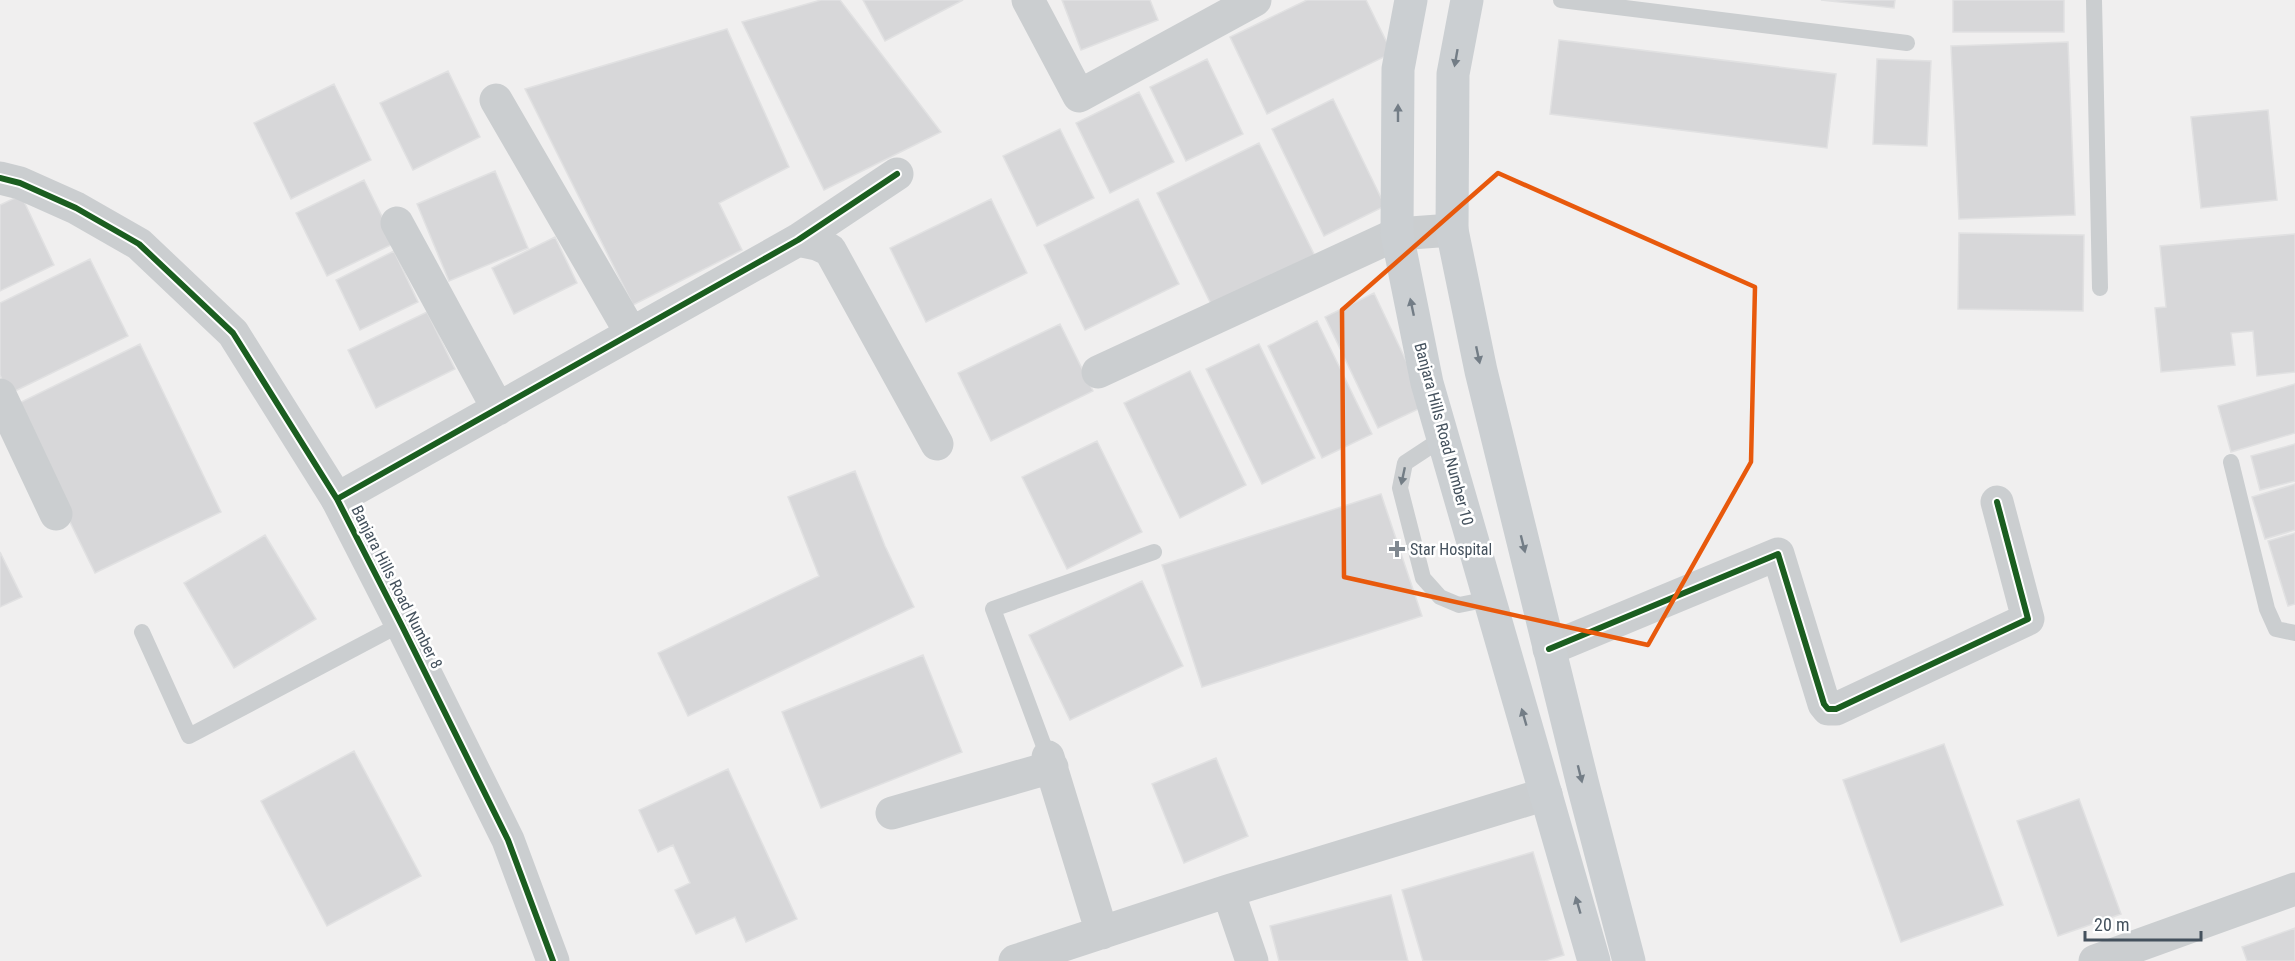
<svg xmlns="http://www.w3.org/2000/svg" width="2295" height="961" font-family="'Roboto Condensed',sans-serif">
<style>
.building{fill:#d7d7d9;stroke:#e1e1e2;stroke-width:1.5}
.lines{fill:none;stroke-linecap:round;stroke-linejoin:round}
.service{stroke:#cbced0;stroke-width:16}
.minor{stroke:#cbced0;stroke-width:33}
.tertiary{stroke:#cbced0;stroke-width:33}
.secondary{stroke:#cbcfd2;stroke-width:33}
.cycleway-casing{stroke:#fff;stroke-width:10}
.cycleway{stroke:#1b5e20;stroke-width:6}
.oneway{fill:#737d86}
.oneway2{fill:#737d85}
.marked{fill:none;stroke:#e8590c;stroke-width:4.5;stroke-linejoin:round}
.poi-dot{fill:#808890;stroke:#fff;stroke-width:2}
.labels{text-anchor:middle;dominant-baseline:central;stroke-width:5;stroke-linejoin:round;paint-order:stroke}
.street-label{font-size:16px;fill:#44515d;stroke:#fff}
.poi-label{font-size:16px;fill:#44515d;stroke:#fff;text-anchor:start}
</style>
<rect width="100%" height="100%" fill="#f0efef"/>
<path class="building" d="M821 0H840L941 132 824 190 742 22Z
M863 0H963L885 41Z
M1062 0H1150L1158 20 1081 50Z
M1307 0H1366L1392 53 1267 114 1230 37Z
M1821 0H1895L1894 8Z
M1953 0H2064V32H1953Z
M727 29 789 167 719 203 742 250 633 305 525 89Z
M1559 40 1836 74 1827 148 1550 114Z
M2068 42 2075 215 1959 219 1951 46Z
M1207 59 1243 134 1186 161 1150 87Z
M1877 59 1931 61 1927 146 1873 144Z
M448 71 480 137 413 170 380 103Z
M334 84 371 160 291 199 254 123Z
M1139 92 1174 162 1110 193 1076 123Z
M1333 99 1385 206 1324 236 1272 129Z
M2268 110 2277 200 2201 208 2191 117Z
M1060 129 1094 198 1037 226 1003 156Z
M1259 143 1315 256 1212 306 1157 193Z
M495 171 528 248 449 281 417 204Z
M364 180 395 243 327 276 296 213Z
M21 195 54 265 0 291V205Z
M991 199 1027 273 926 322 890 248Z
M1138 199 1179 284 1085 330 1044 245Z
M1959 233 2084 235 2083 311 1958 309Z
M2295 234V372L2257 376 2253 331 2231 333 2235 365 2161 372 2155 308 2166 307 2160 246Z
M555 237 577 283 514 314 492 268Z
M394 251 418 302 360 330 336 280Z
M90 259 128 336 9 394 0 375V303Z
M1374 293 1427 405 1378 428 1325 317Z
M427 312 455 369 376 408 348 350Z
M1317 321 1372 434 1322 458 1268 346Z
M1060 324 1093 391 991 441 958 373Z
M140 344 221 512 95 573 13 406Z
M1259 344 1315 458 1262 484 1206 369Z
M1190 371 1246 485 1180 518 1124 403Z
M2295 384V433L2231 452 2218 406Z
M1097 441 1142 532 1067 569 1022 477Z
M2295 444V481L2260 490 2251 456Z
M855 471 885 546 914 607 688 716 658 653 819 576 788 497Z
M2295 484V530L2265 539 2252 497Z
M1381 494 1422 616 1202 687 1162 565Z
M2295 533V604L2288 606 2268 541Z
M265 535 316 619 234 668 184 583Z
M0 552 22 597 0 607Z
M1142 581 1183 666 1070 720 1029 635Z
M923 655 962 752 821 808 782 712Z
M1944 744 2003 905 1901 942 1843 780Z
M354 751 421 876 327 926 261 801Z
M1216 758 1248 836 1184 863 1152 784Z
M728 769 797 919 746 942 735 917 696 934 675 890 690 883 673 845 658 852 639 810Z
M2079 799 2121 914 2058 936 2017 821Z
M1533 852 1564 955 1545 961H1423L1402 890Z
M1391 895 1408 961H1279L1270 926Z
M2295 928V961H2247L2242 947Z"/>
<g class="lines">
<path class="service" d="M1561 0 1907 43
M2094 0 2100 288
M1443 438 1405 463 1400 488 1423 578 1440 597 1459 605 1489 599
M2231 462 2267 609 2276 629 2295 633
M142 632 189 736 401 624
M1048 757 993 609 1154 552"/>
<path class="minor" d="M1028 0 1079 96 1255 0
M496 100 631 333
M397 223 498 409
M798 240 817 244 830 250 937 444
M1098 372 1397 234 1452 230
M0 395 56 514
M337 499 798 240 897 174
M1549 649 1778 554 1824 704 1828 709H1836L2028 619 1997 502
M1048 757 1102 933
M892 813 1052 767
M1228 891 1252 961
M1015 961 1228 891 1546 794
M2095 961 2295 889"/>
<path class="tertiary" d="M0 178 20 183 76 208 139 244 233 333 337 499 401 624 508 840 553 961"/>
<path class="secondary" d="M1411 0 1398 69 1397 234 1427 383 1594 961
M1467 0 1453 74 1452 230 1481 371 1583 785 1629 961"/>
<g class="cycleway-casing">
<path id="cycleway" d="M0 178 20 183 76 208 139 244 233 333 337 499 401 624 508 840 553 961
M337 499 798 240 897 174
M1549 649 1778 554 1824 704 1828 709H1836L2028 619 1997 502"/>
</g>
<use href="#cycleway" class="cycleway"/>
</g>
<defs><path id="oneway-solid" d="M-6-.8H1V-3.2L6.5 0L1 3.2V.8H-6Z" transform="scale(1.5)"/></defs>
<g class="oneway">
<use href="#oneway-solid" transform="translate(1456 58) rotate(100)"/>
<use href="#oneway-solid" transform="translate(1398 113) rotate(-90)"/>
<use href="#oneway-solid" transform="translate(1412 307) rotate(-102)"/>
<use href="#oneway-solid" transform="translate(1478 355) rotate(78)"/>
<use href="#oneway-solid" transform="translate(1523 544) rotate(76)"/>
<use href="#oneway-solid" transform="translate(1524 717) rotate(-106)"/>
<use href="#oneway-solid" transform="translate(1580 774) rotate(76)"/>
<use href="#oneway-solid" transform="translate(1578 905) rotate(-106)"/>
</g>
<use class="oneway2" href="#oneway-solid" transform="translate(1403 476) rotate(102)"/>
<path class="marked" d="M1498 173 1755 287 1751 462 1648 645 1344 577 1342 310Z"/>
<path class="poi-dot" d="M1394 540h6v6h6v6h-6v6h-6v-6h-6v-6h6z"/>
<g class="labels">
<g class="street-label">
<text transform="translate(1444 434) rotate(75)">Banjara Hills Road Number 10</text>
<text transform="translate(397 587) rotate(63)">Banjara Hills Road Number 8</text>
</g>
<g class="poi-label">
<text x="1410" y="549">Star Hospital</text>
</g>
</g>
<path d="M2085 931v9h116v-9" fill="none" stroke="#44515d" stroke-width="3"/>
<text x="2094" y="931" font-size="18" fill="#44515d" stroke="#ffffff" stroke-width="4.5" paint-order="stroke">20 m</text>
</svg>
